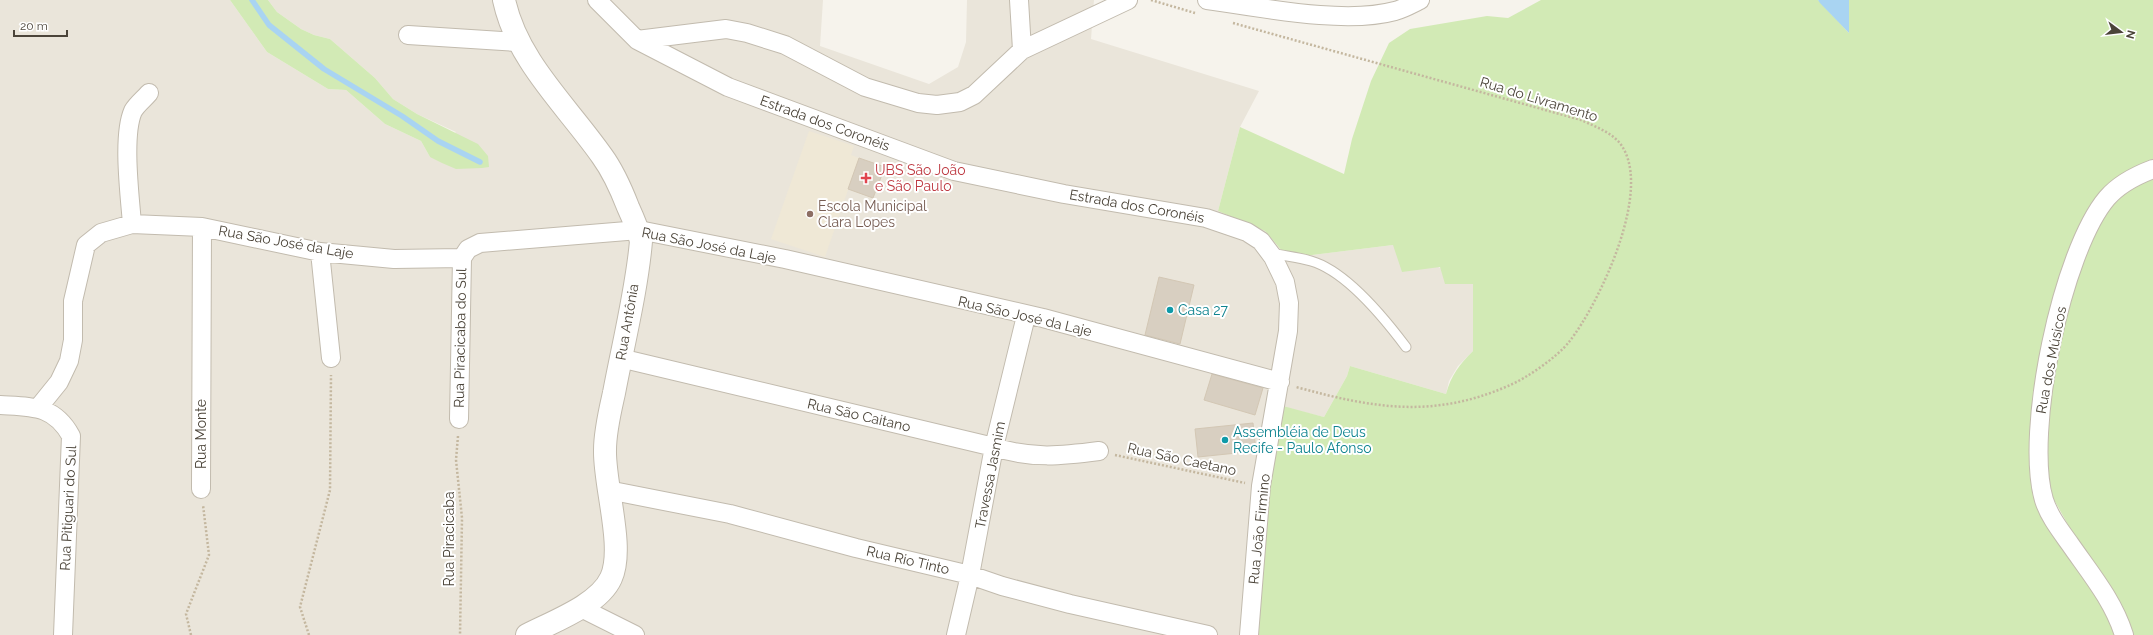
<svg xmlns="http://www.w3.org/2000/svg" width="2153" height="635" font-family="Raleway,sans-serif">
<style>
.residential{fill:#eae5da}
.education{fill:#efe8d6}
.green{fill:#d2eab5}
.water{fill:#a9d4f2}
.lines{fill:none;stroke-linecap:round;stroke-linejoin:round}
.stream{stroke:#a9d4f2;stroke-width:5.5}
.building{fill:#d8cfc1;stroke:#d3c7b4}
.service-casing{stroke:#c2bbae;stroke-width:11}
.minor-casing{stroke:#c2bbae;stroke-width:20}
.tertiary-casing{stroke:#c2bbae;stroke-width:24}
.path{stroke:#c4b79f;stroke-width:2.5;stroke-dasharray:2 2;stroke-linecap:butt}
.service{stroke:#fff;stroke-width:9}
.minor{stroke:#fff;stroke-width:18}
.tertiary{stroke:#fff;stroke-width:22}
.health-dot{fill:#e0444e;stroke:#fff;stroke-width:1.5}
.education-dot{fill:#8d6e63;stroke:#fff;stroke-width:1.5}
.culture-dot{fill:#0f9aa8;stroke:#fff;stroke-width:1.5}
.labels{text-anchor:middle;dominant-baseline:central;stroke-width:4;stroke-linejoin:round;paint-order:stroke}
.street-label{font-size:14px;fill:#4b4439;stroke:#fff}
.health-label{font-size:14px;fill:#be3a42;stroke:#fff;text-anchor:start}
.education-label{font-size:14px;fill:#785e54;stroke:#fff;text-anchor:start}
.culture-label{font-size:14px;fill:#0d838f;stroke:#fff;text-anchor:start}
</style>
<rect width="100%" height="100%" fill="#f6f3ec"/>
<path class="residential" d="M0 0H230L267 52 328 89 346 90 385 124 421 141 430 157 456 132 417 114 393 99 375 78 330 39 314 35 301 29 277 12 268 0H823L820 46 929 84 958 67 966 42 967 0H1094L1091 39 1259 91 1240 127 1218 211 1265 231 1288 258 1393 245 1473 284V351L1458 366 1449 381 1446 394 1350 366 1347 376 1324 417 1283 407 1255 635H0Z"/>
<path class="education" d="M809 131 854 146 851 155 859 158 825 257 771 239Z"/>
<path class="green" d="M230 0H268L277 12 301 29 314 35 330 39 375 78 393 99 417 114 478 144 488 156 489 167 482 168 456 169 442 163 430 157 421 141 385 124 346 90 328 89 267 52Z
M1541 0H1818L1849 33V0H2153V165L2096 202 2066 256 2058 291 2032 471 2100 598 2117 635H1255L1268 501 1283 406 1324 417 1347 376 1350 366 1446 394C1451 375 1460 364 1473 351V284H1445L1440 267 1402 272 1393 245 1288 258 1265 231 1218 211 1240 127 1344 174 1352 139 1371 81 1389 43 1410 29 1487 16 1508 18Z
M2153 177V635H2130L2053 498 2045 458 2051 377 2070 301 2090 239 2107 209 2131 189Z"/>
<path class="water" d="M1818 0H1849V33L1820 3Z"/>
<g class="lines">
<path class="stream" d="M252 0 269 25 324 69 402 116 438 141 480 162"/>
</g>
<path class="building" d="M859 158 885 167 873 198 848 189Z
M1159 277 1194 285 1180 344 1145 335Z
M1212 374 1263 388 1255 415 1204 400Z
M1253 423 1256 451 1198 457 1195 429Z"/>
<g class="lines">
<g class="service-casing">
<path id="service" d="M1271 253C1284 256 1298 257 1311 261 1346 271 1385 319 1406 347"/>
</g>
<g class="minor-casing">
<path id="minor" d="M597 0 637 40 728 87 954 171 1064 194 1206 218 1247 232 1261 241 1273 257 1285 282 1289 303 1288 331 1261 486 1249 635
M1019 0 1022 50
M1207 0C1259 7 1344 25 1395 11 1403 9 1412 4 1420 0
M408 35 518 42
M637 40 726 29 747 33 785 45 865 87 918 103 937 105 960 102 974 95 1022 50 1128 0
M132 224C130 197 122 136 133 111 137 104 144 99 149 93
M320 252 331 358
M620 358 994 447C1032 459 1061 456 1099 451
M0 405C32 407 54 405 71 436L63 635
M38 408 59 382 69 361 73 340V301L86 245 101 233 132 224 202 227 320 252 394 259 462 258 468 249 480 243 639 230 785 259 1043 318 1280 382
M459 419 462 258
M201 489 202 227
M608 490 730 514 856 548 970 575 1002 586 1070 604 1208 635
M581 608 635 635
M956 635 970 575 994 447 1026 316
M2124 635C2113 600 2090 573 2070 544 2060 530 2049 516 2044 500 2024 433 2062 251 2107 198 2119 184 2137 175 2153 169"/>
</g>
<g class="tertiary-casing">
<path id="tertiary" d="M504 0C517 61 567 106 602 156 613 171 621 189 628 207 633 218 638 229 641 241 637 289 623 345 614 393 610 411 605 431 605 450 604 485 625 548 611 578 599 605 552 622 527 635"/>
</g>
<path class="path" d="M1151 0 1195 13
M1233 23 1581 120C1594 126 1608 131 1618 141 1657 184 1599 304 1569 342 1556 358 1527 378 1508 386 1432 419 1373 408 1296 387
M458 436 456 460 462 518 460 635
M1115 455 1245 483
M191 635 186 614 209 555 203 505
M309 635 300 607 330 490 331 375"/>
<use href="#service" class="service"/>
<use href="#minor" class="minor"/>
<use href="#tertiary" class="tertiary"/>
</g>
<path class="health-dot" d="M864 172h4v4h4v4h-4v4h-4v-4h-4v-4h4z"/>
<circle class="education-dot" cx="810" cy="214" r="4"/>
<g class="culture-dot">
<circle cx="1170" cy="310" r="4"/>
<circle cx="1225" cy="440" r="4"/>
</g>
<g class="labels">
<g class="street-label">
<text transform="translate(1539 99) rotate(17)">Rua do Livramento</text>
<text transform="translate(825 123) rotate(20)">Estrada dos Coronéis</text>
<text transform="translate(1137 206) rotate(10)">Estrada dos Coronéis</text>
<text transform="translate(286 242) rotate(10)">Rua São José da Laje</text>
<text transform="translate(709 245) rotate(11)">Rua São José da Laje</text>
<text transform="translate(1025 316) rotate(13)">Rua São José da Laje</text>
<text transform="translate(627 322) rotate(-80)">Rua Antônia</text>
<text transform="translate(460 338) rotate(-89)">Rua Piracicaba do Sul</text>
<text transform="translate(2051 360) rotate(-79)">Rua dos Músicos</text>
<text transform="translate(859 415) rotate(13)">Rua São Caitano</text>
<text transform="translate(201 434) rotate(-90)">Rua Monte</text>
<text transform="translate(1182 459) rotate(12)">Rua São Caetano</text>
<text transform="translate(990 475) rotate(-79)">Travessa Jasmim</text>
<text transform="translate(68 508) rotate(-87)">Rua Pitiguari do Sul</text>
<text transform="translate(1259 529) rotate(-84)">Rua João Firmino</text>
<text transform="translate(449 539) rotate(-90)">Rua Piracicaba</text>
<text transform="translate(908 560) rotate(13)">Rua Rio Tinto</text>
</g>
<g class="health-label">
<text x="875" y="170">UBS São João<tspan x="875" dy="16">e São Paulo</tspan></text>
</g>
<g class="education-label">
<text x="818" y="206">Escola Municipal<tspan x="818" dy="16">Clara Lopes</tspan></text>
</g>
<g class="culture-label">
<text x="1178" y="310">Casa 27</text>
<text x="1233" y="432">Assembléia de Deus<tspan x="1233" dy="16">Recife - Paulo Afonso</tspan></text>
</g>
</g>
<g transform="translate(2121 32) rotate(105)" stroke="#ffffff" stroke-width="3" paint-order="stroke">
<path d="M0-3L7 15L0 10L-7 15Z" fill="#4b4439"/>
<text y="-6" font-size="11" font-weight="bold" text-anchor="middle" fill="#4b4439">N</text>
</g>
<path d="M14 30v6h53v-6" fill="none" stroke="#4b4439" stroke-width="2"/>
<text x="20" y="30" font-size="12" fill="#4b4439" stroke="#ffffff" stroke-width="3" paint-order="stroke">20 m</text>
</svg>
